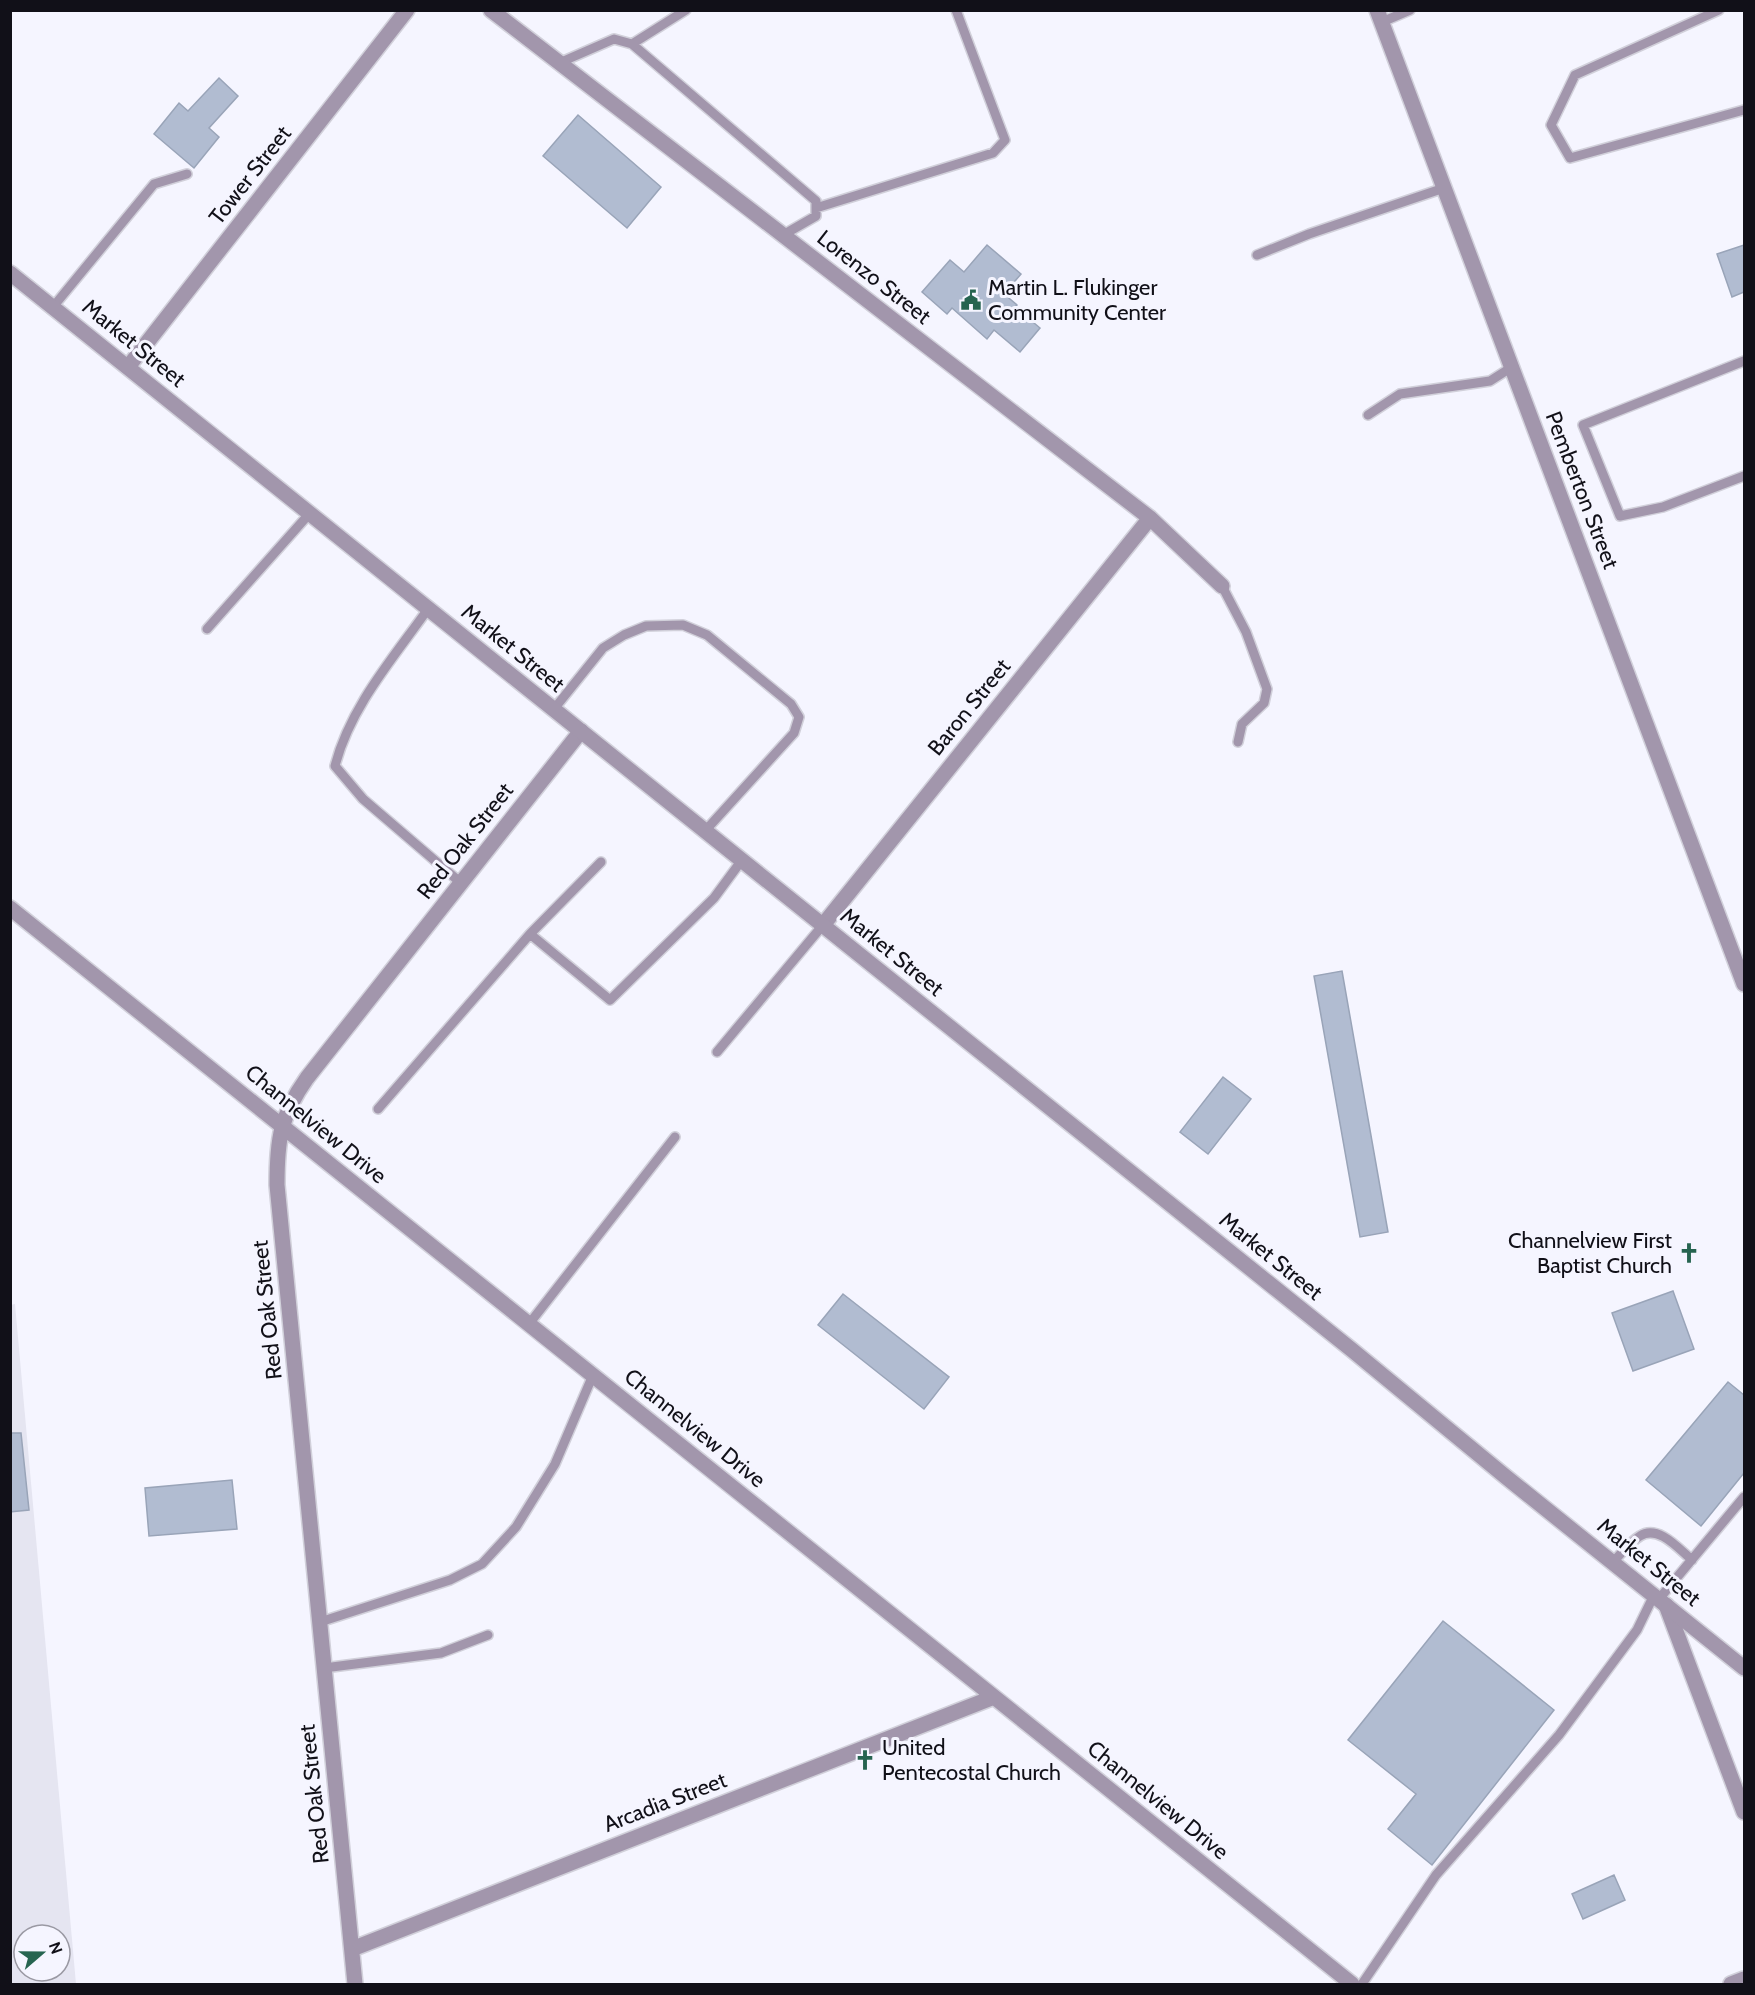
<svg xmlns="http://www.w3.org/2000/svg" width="1755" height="1995" font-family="Cabin,sans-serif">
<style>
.built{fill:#e5e5f1;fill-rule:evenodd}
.building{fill:#b1bcd1;stroke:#99a4b8;stroke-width:1.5}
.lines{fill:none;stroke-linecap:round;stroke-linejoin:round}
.service-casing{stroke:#d1d0da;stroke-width:12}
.minor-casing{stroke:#d1d0da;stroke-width:18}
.tertiary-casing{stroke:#d1d0da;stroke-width:18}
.service{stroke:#a296ac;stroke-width:9}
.minor{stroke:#a296ac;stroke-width:15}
.tertiary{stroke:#a296ac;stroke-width:15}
.labels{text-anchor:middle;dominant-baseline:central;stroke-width:6;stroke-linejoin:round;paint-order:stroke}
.street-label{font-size:22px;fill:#111018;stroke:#f5f5ff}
.poi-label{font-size:22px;fill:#111018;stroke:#f5f5ff;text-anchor:start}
</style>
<rect width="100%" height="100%" fill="#f5f5ff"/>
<path class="built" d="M15 1304 76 1984H11L10 1305ZM24 1935H60V1971H24Z"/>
<path class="building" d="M219 78 238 96 209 128 219 137 194 168 154 134 179 103 188 111Z
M578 115 661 187 627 228 543 156Z
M987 245 1021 274 1004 294 1017 305 1015 307 1040 328 1020 352 994 330 987 339 952 308 947 314 922 292 950 260 964 272Z
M1744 245V292L1732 297 1717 254Z
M1342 971 1388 1232 1360 1237 1314 976Z
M1223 1077 1251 1099 1208 1154 1180 1132Z
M1673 1291 1694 1349 1633 1371 1612 1313Z
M843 1294 949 1377 924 1409 818 1325Z
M1728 1382 1744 1395V1473L1701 1526 1646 1480Z
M10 1433H21L29 1510 10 1512Z
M232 1480 237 1529 149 1536 145 1488Z
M1443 1621 1554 1710 1432 1865 1388 1829 1416 1794 1348 1740Z
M1614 1875 1625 1900 1583 1919 1572 1894Z"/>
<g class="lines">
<g class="service-casing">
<path id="service" d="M1719 10 1575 75 1551 125 1570 158 1744 110
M1382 22 1410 10
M632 44 686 10
M559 63 614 39 632 44 816 201V216L783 235
M816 208 993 153 1005 140 956 10
M1257 255 1309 234 1444 188
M53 307 154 184 187 174
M1744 361 1583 425 1620 516 1663 507 1744 476
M1368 415 1400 394 1490 381 1512 367
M1222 586 1246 632 1267 689 1264 703 1242 724 1238 742
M428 609C394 657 350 707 335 766L363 799 461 883
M207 629 310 513
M554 709 603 648 624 635 646 626 683 625 707 635 791 704 799 717 794 733 705 831
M601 862 530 934 610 1000 714 898 742 860
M717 1052 823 925
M378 1109 530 934
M529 1324 675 1137
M1613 1562C1621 1554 1630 1542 1640 1536 1658 1524 1679 1549 1692 1560
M1659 1599 1744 1497
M320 1622 450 1580 482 1564 516 1527 555 1464 593 1375
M324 1668 441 1653 488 1635
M1362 1984 1436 1875 1559 1735 1637 1630 1654 1595"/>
</g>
<g class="minor-casing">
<path id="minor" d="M491 10 1150 518 1222 586
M128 367 407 10
M10 908 1352 1984
M823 925 1150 518
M1666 1605 1744 1812
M352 1949 994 1697
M355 1984 277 1185C277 1140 280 1116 307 1078L581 731
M1731 1984 1744 1979"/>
</g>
<g class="tertiary-casing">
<path id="tertiary" d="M1377 10 1744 984
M10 273 1352 1350 1506 1477 1744 1668"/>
</g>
<use href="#service" class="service"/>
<use href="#minor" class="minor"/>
<use href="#tertiary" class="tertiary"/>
</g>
<defs>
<g id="civic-bare" transform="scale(1.62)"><path d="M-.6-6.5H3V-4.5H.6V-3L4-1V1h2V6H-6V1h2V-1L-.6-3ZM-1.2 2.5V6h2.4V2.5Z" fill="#266450" stroke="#f5f5ff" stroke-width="2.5" paint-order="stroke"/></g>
<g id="church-bare" transform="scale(1.62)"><path d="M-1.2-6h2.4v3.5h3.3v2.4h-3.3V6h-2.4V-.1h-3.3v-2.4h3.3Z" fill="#266450" stroke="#f5f5ff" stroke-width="2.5" paint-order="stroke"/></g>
</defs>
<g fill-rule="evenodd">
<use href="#civic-bare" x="971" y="300"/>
<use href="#church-bare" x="1689" y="1253"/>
<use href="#church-bare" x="865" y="1760"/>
</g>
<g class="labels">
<g class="street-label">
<text transform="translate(250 175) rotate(-52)">Tower Street</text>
<text transform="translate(874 277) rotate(38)">Lorenzo Street</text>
<text transform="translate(134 343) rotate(39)">Market Street</text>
<text transform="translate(1582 490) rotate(69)">Pemberton Street</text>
<text transform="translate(513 648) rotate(39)">Market Street</text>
<text transform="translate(969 707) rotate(-51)">Baron Street</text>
<text transform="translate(465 841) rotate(-52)">Red Oak Street</text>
<text transform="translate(892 952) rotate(39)">Market Street</text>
<text transform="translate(316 1124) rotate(39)">Channelview Drive</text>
<text transform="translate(1271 1256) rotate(39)">Market Street</text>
<text transform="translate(267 1310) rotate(-96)">Red Oak Street</text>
<text transform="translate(695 1428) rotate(39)">Channelview Drive</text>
<text transform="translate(1649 1562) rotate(39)">Market Street</text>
<text transform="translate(314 1794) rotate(-96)">Red Oak Street</text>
<text transform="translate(1158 1800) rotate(39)">Channelview Drive</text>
<text transform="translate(665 1802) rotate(-21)">Arcadia Street</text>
</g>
<g class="poi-label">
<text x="988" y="287">Martin L. Flukinger<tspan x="988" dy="25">Community Center</tspan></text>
<text x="1672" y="1240" text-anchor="end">Channelview First<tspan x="1672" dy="25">Baptist Church</tspan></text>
<text x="882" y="1747">United<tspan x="882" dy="25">Pentecostal Church</tspan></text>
</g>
</g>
<rect width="1755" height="1995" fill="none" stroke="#111018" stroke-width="24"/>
<g transform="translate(42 1953) rotate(70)"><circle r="28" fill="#f5f5ff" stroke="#9a99a3" stroke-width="1.5"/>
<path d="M0-4.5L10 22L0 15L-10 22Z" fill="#266450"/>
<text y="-9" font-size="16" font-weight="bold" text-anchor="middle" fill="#111018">N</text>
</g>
</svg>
